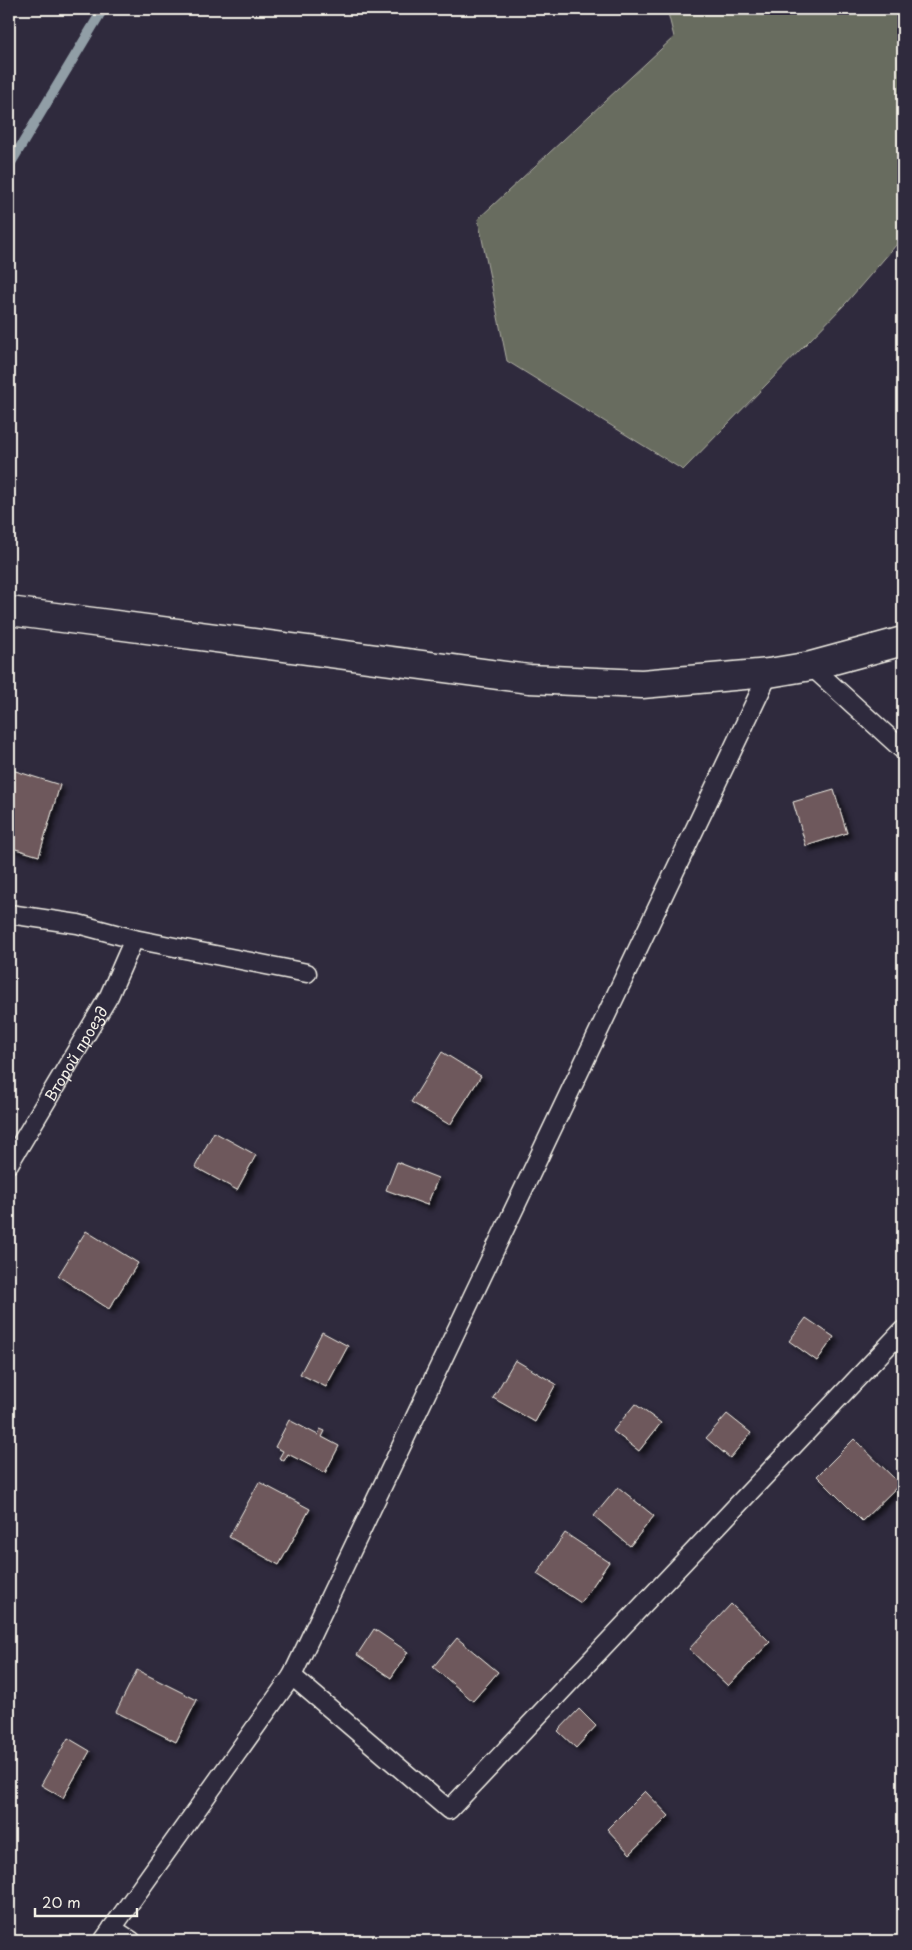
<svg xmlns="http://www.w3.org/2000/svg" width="912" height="1950" font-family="'Playpen Sans',sans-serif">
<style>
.green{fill:#676c5e;stroke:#aeaea3}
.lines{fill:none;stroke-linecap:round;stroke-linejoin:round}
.stream{stroke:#919ea6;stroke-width:10}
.building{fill:#6e595c;stroke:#f4f1e8;filter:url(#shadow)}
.lane-casing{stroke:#f4f1e8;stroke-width:21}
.street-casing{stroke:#f4f1e8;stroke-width:31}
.lane{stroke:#2f2a3d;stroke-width:18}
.street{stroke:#2f2a3d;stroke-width:28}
.labels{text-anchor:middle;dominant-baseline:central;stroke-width:5;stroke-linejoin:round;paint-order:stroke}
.street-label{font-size:15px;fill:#f4f1e8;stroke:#2f2a3d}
</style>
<defs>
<filter id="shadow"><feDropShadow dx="4.5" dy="4.5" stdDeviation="2.5" flood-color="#0009"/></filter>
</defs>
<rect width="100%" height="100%" fill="#2f2a3d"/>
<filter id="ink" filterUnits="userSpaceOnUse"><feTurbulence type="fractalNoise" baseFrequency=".02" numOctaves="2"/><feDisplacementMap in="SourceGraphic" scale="10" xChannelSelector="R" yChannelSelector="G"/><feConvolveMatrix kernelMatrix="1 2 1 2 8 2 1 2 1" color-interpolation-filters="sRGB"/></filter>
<g filter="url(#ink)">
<path class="green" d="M667 9H903V237L846 303 683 470 507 361 478 219 674 37Z"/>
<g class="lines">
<path class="stream" d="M9 166 103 9"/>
</g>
<path class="building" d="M9 769 60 785 39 856 9 847Z
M834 790 847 833 806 846 793 802Z
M442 1052 481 1076 450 1125 411 1102Z
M214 1132 256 1155 237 1190 195 1167Z
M397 1162 438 1178 427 1205 386 1190Z
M86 1231 138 1263 109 1309 58 1276Z
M806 1318 834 1337 817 1361 789 1341Z
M322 1332 348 1346 326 1387 300 1374Z
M515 1360 556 1384 535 1422 493 1398Z
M635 1404 661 1423 639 1451 613 1431Z
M727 1414 751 1433 730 1458 706 1438Z
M289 1420 318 1435 320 1429 325 1431 322 1437 339 1446 325 1473 288 1454 284 1461 279 1458 283 1451 275 1447Z
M854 1439 900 1484 862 1521 817 1476Z
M259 1482 310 1509 279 1565 229 1537Z
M618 1487 654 1516 630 1546 594 1516Z
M565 1533 609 1562 581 1603 537 1574Z
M731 1604 770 1642 728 1686 689 1649Z
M374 1629 408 1652 391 1678 357 1655Z
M457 1638 498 1672 473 1701 433 1667Z
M137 1670 197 1700 176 1742 116 1712Z
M579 1709 596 1726 576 1748 558 1731Z
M68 1738 90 1751 63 1798 41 1785Z
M645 1791 669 1816 630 1854 607 1829Z"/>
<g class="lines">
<g class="lane-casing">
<g id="lane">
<path d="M811 666 903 750"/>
<path d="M769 673 292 1676 449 1810 903 1330"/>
<path d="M9 914 78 924 134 939 307 973"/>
<path id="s1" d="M9 1164 109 996 134 939"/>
<path d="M112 1928 132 1941"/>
<path d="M103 1941 292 1676"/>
</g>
</g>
<g class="street-casing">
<path id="street" d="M9 611 529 679 642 684 769 673 811 666 903 641"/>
</g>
<use href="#lane" class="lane"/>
<use href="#street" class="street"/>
</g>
</g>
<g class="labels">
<g class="street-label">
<text stroke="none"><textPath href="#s1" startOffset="129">Второй проезд</textPath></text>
</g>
</g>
<rect width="912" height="1950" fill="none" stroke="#2f2a3d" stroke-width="30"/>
<rect x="15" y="15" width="882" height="1920" fill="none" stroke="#f4f1e8" stroke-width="2" filter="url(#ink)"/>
<path d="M35 1908v8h102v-8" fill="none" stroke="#f4f1e8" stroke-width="2.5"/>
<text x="42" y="1908" font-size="15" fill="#f4f1e8" stroke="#2f2a3d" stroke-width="4" paint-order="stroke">20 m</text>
</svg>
